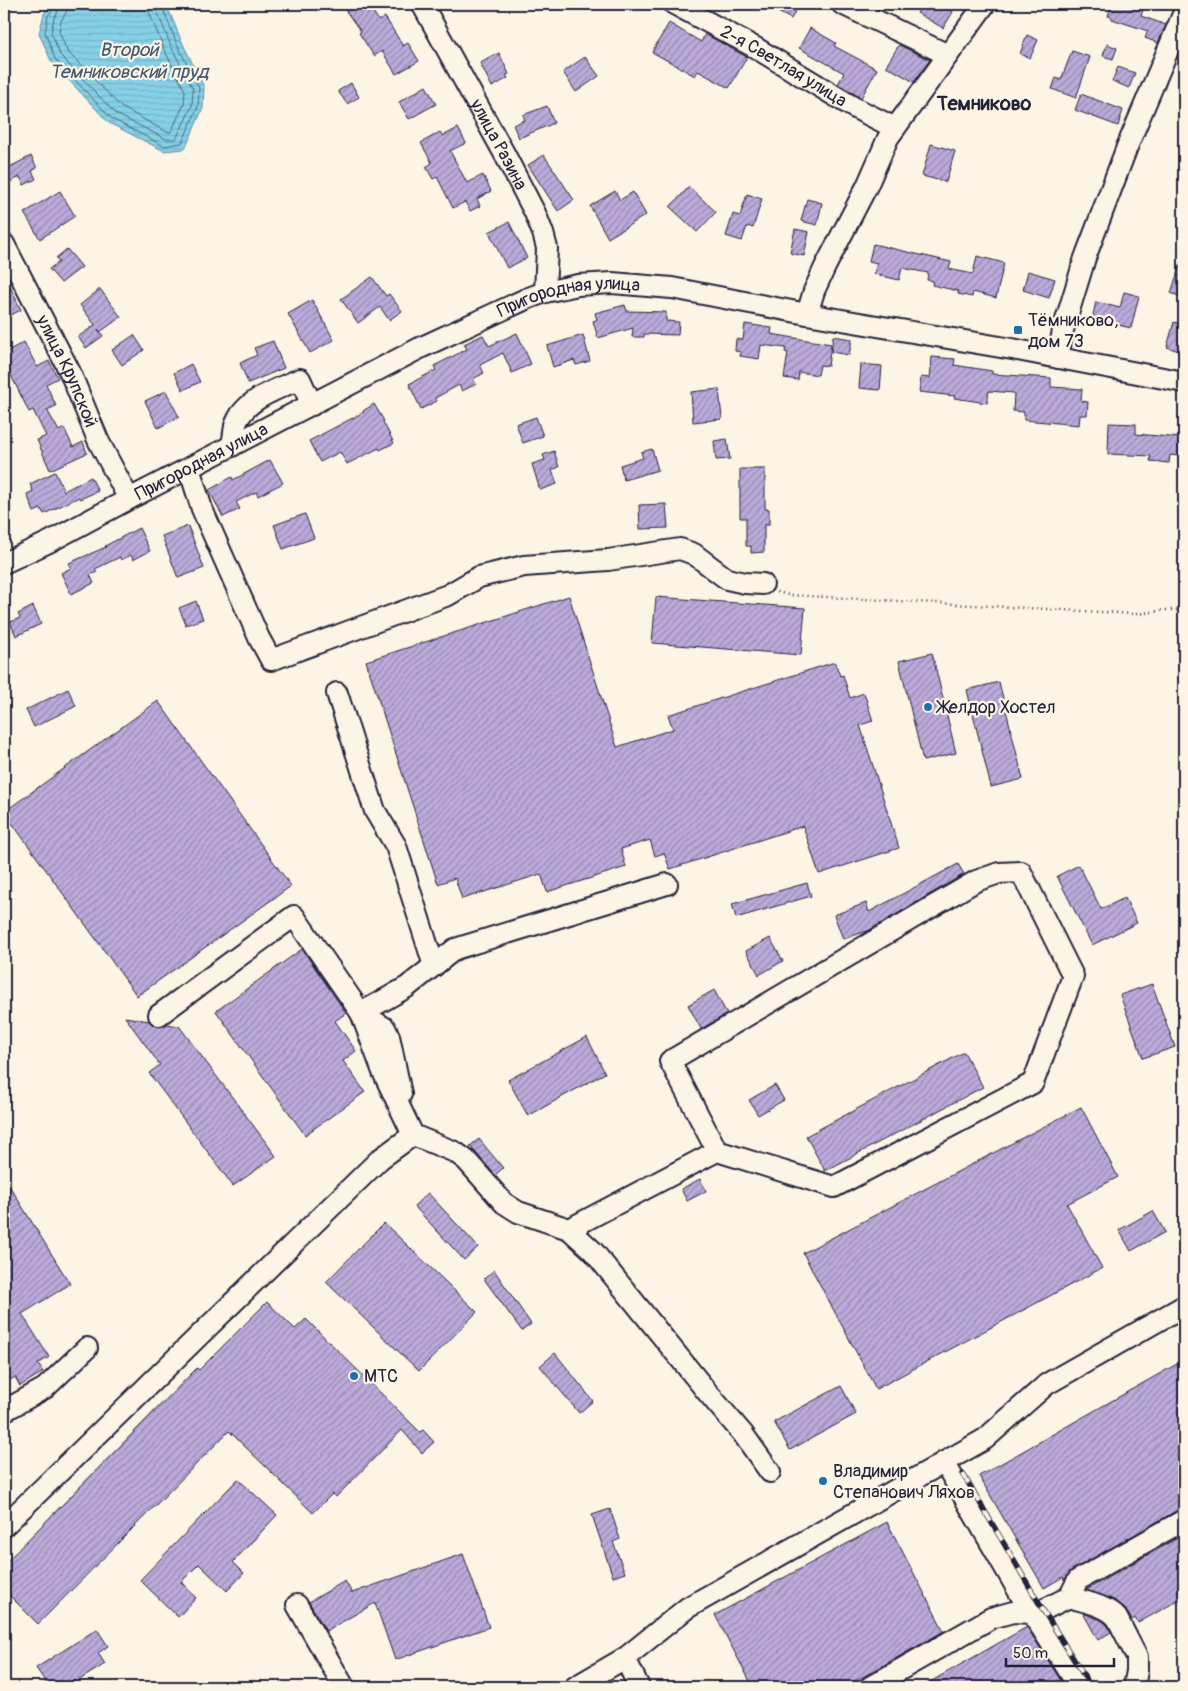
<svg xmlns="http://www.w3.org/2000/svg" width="1188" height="1691" font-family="Pangolin,sans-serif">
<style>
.water{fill:url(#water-rules);stroke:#5e8ba2}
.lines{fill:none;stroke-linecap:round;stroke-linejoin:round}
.shore{stroke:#4a6880;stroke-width:1}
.building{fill:url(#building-hatch);stroke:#22223b}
.minor-casing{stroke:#22223b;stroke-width:24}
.path{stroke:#22223b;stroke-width:2.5;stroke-dasharray:1 4;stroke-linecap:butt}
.minor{stroke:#fcf5e5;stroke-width:20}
.rail-casing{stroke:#22223b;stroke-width:5.5}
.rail{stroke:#fcf5e5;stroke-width:4;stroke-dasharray:11;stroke-linecap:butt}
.poi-dot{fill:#1f6fb2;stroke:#fcf5e5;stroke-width:2}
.labels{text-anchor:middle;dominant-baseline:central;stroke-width:4.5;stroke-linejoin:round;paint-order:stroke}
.street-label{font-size:18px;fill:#22223b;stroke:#fcf5e5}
.poi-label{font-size:18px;fill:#22223b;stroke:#fcf5e5;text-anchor:start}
.water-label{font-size:19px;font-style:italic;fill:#40576f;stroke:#fcf5e5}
.quarter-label{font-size:20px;font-weight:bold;fill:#22223b;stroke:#fcf5e5}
</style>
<defs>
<pattern id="water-rules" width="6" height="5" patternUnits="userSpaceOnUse" patternTransform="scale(1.25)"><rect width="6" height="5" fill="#86d1e7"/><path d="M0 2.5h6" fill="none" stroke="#73b3c7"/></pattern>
<pattern id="building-hatch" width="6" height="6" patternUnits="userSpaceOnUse" patternTransform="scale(1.25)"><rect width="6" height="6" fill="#bcaada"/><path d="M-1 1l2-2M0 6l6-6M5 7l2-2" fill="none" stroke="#988ab2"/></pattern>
</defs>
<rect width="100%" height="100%" fill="#fcf5e5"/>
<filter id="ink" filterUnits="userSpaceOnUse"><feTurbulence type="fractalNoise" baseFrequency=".02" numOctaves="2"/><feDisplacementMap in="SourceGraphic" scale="10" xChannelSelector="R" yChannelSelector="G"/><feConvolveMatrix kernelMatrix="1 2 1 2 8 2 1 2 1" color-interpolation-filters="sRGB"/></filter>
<g filter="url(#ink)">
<path class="water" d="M50 4H166L182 42 204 87 203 108 185 149 164 151 109 123 51 61 39 33 44 14Z"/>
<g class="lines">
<path class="shore" d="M54 4V8L48 16 45 32 55 59 112 119 164 146 182 143 198 107 199 88 177 44 161 4
M60 4 59 10 54 18 51 32 60 55 116 114 166 139H176L192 106 193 89 171 46 156 9 155 4
M68 4 67 11 61 21 59 31 67 51 121 107 167 132H171L184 104 185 91 164 49 149 12 148 4"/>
</g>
<path class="building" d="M341 4H368L379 21 385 17 403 46 408 43 419 61 396 74 382 51 374 56 359 33 361 32Z
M763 4H799L791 19Z
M923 4H951L948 9 953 12 943 28 917 13Z
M1112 4H1136L1144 6 1141 16 1166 25 1158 43 1145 38 1148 31 1112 19V17L1108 16Z
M669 23 701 42 705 34 747 57 729 88 698 71 695 76 652 52Z
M810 28 836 43 834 46 877 69 861 98 838 84 844 73 799 48Z
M1027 35 1038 40 1030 58 1020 54Z
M1107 44 1117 48 1113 59 1103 56Z
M899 45 930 60 914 82 886 66Z
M1072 51 1090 57 1076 98 1052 89 1056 78 1061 80Z
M499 53 509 74 506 75 508 78 492 87 480 63Z
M585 57 599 76 576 92 563 72Z
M1118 67 1135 73 1129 88 1112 81Z
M351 83 359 97 347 104 338 91Z
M426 86 436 104 409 119 399 102Z
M1081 94 1123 110 1118 126 1075 110Z
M547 106 554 123 519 138 513 125 525 120 523 115Z
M458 128 466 143 450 151 467 183 483 175 491 191 477 199 480 206 470 211 465 202 453 208 437 177 433 179 426 167 432 163 421 143 440 132 443 136Z
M931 144 955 151 946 182 922 176Z
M544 155 574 200 558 211 528 165Z
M31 156 37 168 32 171 36 179 24 185 20 177 8 183 4 175V170Z
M689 187 716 212 697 232 670 207Z
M60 191 75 216 40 239 24 213Z
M615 191 620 200 633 192 646 215 608 238 590 206Z
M747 194 762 199 753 228 747 226 742 241 726 236 733 214 740 216Z
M807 199 822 203 817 225 801 221Z
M509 222 527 258 507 268 489 232Z
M795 229 809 232 804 256 790 253Z
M873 244 951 262 949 269 973 274 977 256 1004 263 996 298 973 292 972 297 958 294V291L932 285 933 281 927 280 928 273 902 268 899 280 874 274 877 263 869 261Z
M67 249 82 267 61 283 49 269 59 262 56 258Z
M1182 259H1184V298L1171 293Z
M1028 271 1055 279 1049 298 1023 290Z
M4 273 21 310 4 318Z
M372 277 386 296 389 294 402 311 389 320 380 307 358 323 341 299Z
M100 289 121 317 100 332 98 329 103 336 86 348 78 337 95 325 80 305Z
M1124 292 1139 296 1131 328 1092 319 1096 302 1120 308Z
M312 300 334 340 310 353 288 314Z
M625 305 627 311 666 312V321L679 322 678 335 644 334V337H632L633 328 598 338 593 321 597 320 595 313Z
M1174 322 1184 325V343L1182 352 1167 347Z
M745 324 772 328 771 334 831 344 828 366 820 365 818 375 799 372 798 380 784 378 788 353 785 352 786 348 761 345 759 359 740 356 741 352 735 351 736 339 743 340Z
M517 333 531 364 512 373 503 353 480 365 484 373 473 379 476 384 462 391 459 385 435 398 437 401 421 409 409 384 436 370 434 366 467 349 464 344 483 335 489 346Z
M134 335 144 350 122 365 112 350Z
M583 335 590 361 576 365 574 360 553 367 547 346Z
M833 336 852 339 849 355 831 352Z
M273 341 284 368 248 383 240 363 257 355 254 348Z
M24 342 37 367 49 361 58 378 46 384 56 406 47 410 59 431 64 428 73 447 83 442 87 453 50 470 37 440 46 436 33 410 29 412 4 361V353Z
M932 357 955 359 954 365 992 371V374L1051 378V387L1082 389 1081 401 1088 402 1087 415H1080L1079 425 1024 420V412L1013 411 1014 393 989 391 987 403 954 398 955 396 919 392 921 377 930 378Z
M191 364 200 382 183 390 174 373Z
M861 364 882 366 880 390 859 388Z
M719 389 722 419 693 422 691 392Z
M166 391 179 417 158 428 145 401Z
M374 404 384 421 383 422 394 443 380 450 379 448 347 464 340 452 320 462 309 441 364 412 363 411Z
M536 417 543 436 523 443 516 424Z
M1109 423 1136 424V434L1181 438 1179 456 1170 455 1169 463 1150 461 1151 456 1108 454Z
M727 439 730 459 716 460 714 441Z
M652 449 658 470 624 480 620 465 643 458 641 452Z
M554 451 559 467 552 470 557 484 540 490 532 464 545 460 543 455Z
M270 460 283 483 258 496 256 492 236 502 240 509 223 517 209 490 232 477 233 480Z
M740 469H765V509H769V525H764V552L751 553V546H746V518H740Z
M55 472 64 491 91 477 98 491 80 499 79 497 44 514 41 509 34 512 27 494 33 491 30 484Z
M666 504 668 528 640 529 639 505Z
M305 514 314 538 283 549 274 525Z
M188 526 204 568 178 578 162 536Z
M139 528 150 551 133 560 131 555 121 560 120 557 95 569 97 572 90 575 94 583 71 594 61 573 71 568 69 563 106 547 105 546Z
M569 596 617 747 673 729 668 715 835 662 840 676 843 675 850 698 864 693 873 721 860 725 899 848 819 874 803 826 670 869 664 853 655 856 650 840 621 849 626 867 547 892 541 874 462 899 455 878 438 884 366 661Z
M656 597 805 608 801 655 652 643Z
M196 601 203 619 186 625 179 608Z
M33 606 41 624 16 636 10 622 20 618 18 614Z
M932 653 956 753 923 761 899 661Z
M999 682 1023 779 991 787 967 690Z
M68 689 76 706 34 727 26 710Z
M158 701 291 886 137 996 4 812Z
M958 864 964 874 870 930 843 939 834 915 866 903 869 912Z
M1079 865 1101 909 1125 898 1137 923 1092 945 1057 876Z
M807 883 811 896 736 918 732 904Z
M770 938 783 961 759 975 746 951Z
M302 949 346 1013 335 1021 356 1051 343 1061 365 1092 305 1135 216 1011Z
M1152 984 1175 1047 1143 1058 1120 995Z
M714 990 727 1014 701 1029 688 1005Z
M125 1017 149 1021 155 1026 161 1027 167 1024 179 1026 276 1156 233 1186 149 1073 160 1065Z
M587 1037 605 1073 528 1116 508 1080Z
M964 1052 983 1087 825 1171 806 1136Z
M775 1085 784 1100 758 1115 749 1100Z
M1081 1107 1118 1177 1067 1204 1102 1268 876 1389 803 1253Z
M479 1139 503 1168 495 1175 470 1146Z
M4 1177 70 1284 22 1314 49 1357 38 1364 43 1372 20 1386 15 1377 4 1384Z
M700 1179 706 1191 687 1201 681 1189Z
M428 1193 478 1247 464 1260 414 1206Z
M1153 1211 1165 1232 1131 1251 1119 1230Z
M384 1223 477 1312 419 1371 326 1282Z
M494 1270 531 1324 522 1331 484 1279Z
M267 1302 295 1329 306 1319 420 1432 423 1430 434 1442 422 1453 402 1430 336 1497 332 1494 313 1513 229 1431 38 1624 4 1590V1564L197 1368 199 1370Z
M555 1353 593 1401 579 1413 540 1366Z
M1184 1360V1508L1178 1510 1072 1570 1064 1580 1063 1577 1044 1588 979 1476Z
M841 1386 856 1414 790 1450 774 1422Z
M238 1479 277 1515 233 1562 244 1573 227 1591 199 1564 181 1582 196 1598 178 1617 140 1580Z
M610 1509 620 1539 613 1542 625 1573 613 1577 592 1515Z
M887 1522 944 1631 845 1687H753L715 1615Z
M1179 1537 1184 1547V1597L1138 1623 1135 1618 1132 1620 1125 1609 1114 1600 1086 1590Z
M463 1554 489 1627 395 1660 375 1603 326 1631 309 1602 345 1581 352 1593Z
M1083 1613 1101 1620 1107 1625 1111 1632 1098 1640Z
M1027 1627 1065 1687H921Z
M97 1629 108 1646 98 1653 105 1664 68 1687H49L36 1668Z"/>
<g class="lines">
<g class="minor-casing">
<g id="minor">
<path id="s1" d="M422 4 504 153 535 213 543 233 547 248 545 292"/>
<path id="s2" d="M674 4 756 48 855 108 895 128"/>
<path d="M842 4 948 55"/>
<path id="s3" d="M4 244 70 372 98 440 129 499"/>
<path d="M807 314 814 291 825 267 867 186 888 138 985 4"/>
<path d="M1058 358 1063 330 1085 258 1127 147 1184 12"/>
<path d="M232 446C233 439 234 433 235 426 243 400 277 389 300 379L312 405"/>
<path d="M189 468 202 509 259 638 271 660 448 595 479 577 524 566 608 560 680 549 694 554 727 579 745 583 763 584"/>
<path id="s4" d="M4 563 49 542 129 499 420 348 526 299 545 292 578 285 612 283 672 288 807 314 1012 349 1184 382"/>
<path d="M337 693 375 811 396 846 434 966"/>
<path d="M361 1013 407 987 455 949 667 884"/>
<path d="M361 1013 385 1028 389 1036 401 1094"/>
<path d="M159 1015 294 916 361 1013 383 1072 413 1135 455 1152 466 1160 504 1203 518 1212 569 1229 593 1251 708 1393 743 1434 770 1472"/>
<path d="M569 1229 717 1151 834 1187 1033 1083 1073 976 1021 872 999 873 976 881 670 1061 717 1151"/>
<path d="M4 1411 45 1388 87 1348"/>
<path d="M944 1462 1023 1599 1079 1687"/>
<path d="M4 1526 380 1159 413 1135"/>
<path d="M1069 1597C1085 1602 1106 1605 1117 1618L1137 1657V1671L1134 1687"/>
<path d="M297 1605 344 1687"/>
<path d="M625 1658 639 1687"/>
<path d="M575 1687 625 1658 687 1608 985 1439 1047 1384 1184 1306"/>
<path d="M870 1687 991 1618 1013 1612 1032 1613 1043 1610 1069 1597 1078 1580 1184 1520"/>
</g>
</g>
<path class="path" d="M777 592 789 595 1137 614 1165 610H1184"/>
<use href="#minor" class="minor"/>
<g class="rail-casing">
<path id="rail" d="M963 1474 1043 1610 1091 1687"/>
</g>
<use href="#rail" class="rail"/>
</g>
</g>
<g class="poi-dot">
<rect x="1013" y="325" width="10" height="10" rx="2.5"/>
<circle cx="928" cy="707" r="5"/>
<circle cx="354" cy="1376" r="5"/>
<circle cx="823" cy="1481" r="5"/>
</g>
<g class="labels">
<g class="street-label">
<text stroke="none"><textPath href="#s2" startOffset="126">2-я Светлая улица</textPath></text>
<text stroke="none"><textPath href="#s1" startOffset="160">улица Разина</textPath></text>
<text stroke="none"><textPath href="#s4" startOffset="628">Пригородная улица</textPath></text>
<text stroke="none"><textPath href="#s3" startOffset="142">улица Крупской</textPath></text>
<text stroke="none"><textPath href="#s4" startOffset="222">Пригородная улица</textPath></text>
</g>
<g class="poi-label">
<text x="1028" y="320">Тёмниково,<tspan x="1028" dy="21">дом 73</tspan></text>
<text x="938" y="707">Желдор Хостел</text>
<text x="364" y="1376">МТС</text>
<text x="833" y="1471">Владимир<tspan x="833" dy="21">Степанович Ляхов</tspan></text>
</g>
<g class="water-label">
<text x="129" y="50">Второй<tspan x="129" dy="22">Темниковский пруд</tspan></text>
</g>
<g class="quarter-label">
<text x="984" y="103">Темниково</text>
</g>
</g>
<rect width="1188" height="1691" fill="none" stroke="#fcf5e5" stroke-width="20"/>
<rect x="10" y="10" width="1168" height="1671" fill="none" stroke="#22223b" stroke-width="2" filter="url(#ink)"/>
<path d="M1006 1658v8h108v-8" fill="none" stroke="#22223b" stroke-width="2.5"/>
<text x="1013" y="1658" font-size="15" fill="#22223b" stroke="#fcf5e5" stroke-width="4" paint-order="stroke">50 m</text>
</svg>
